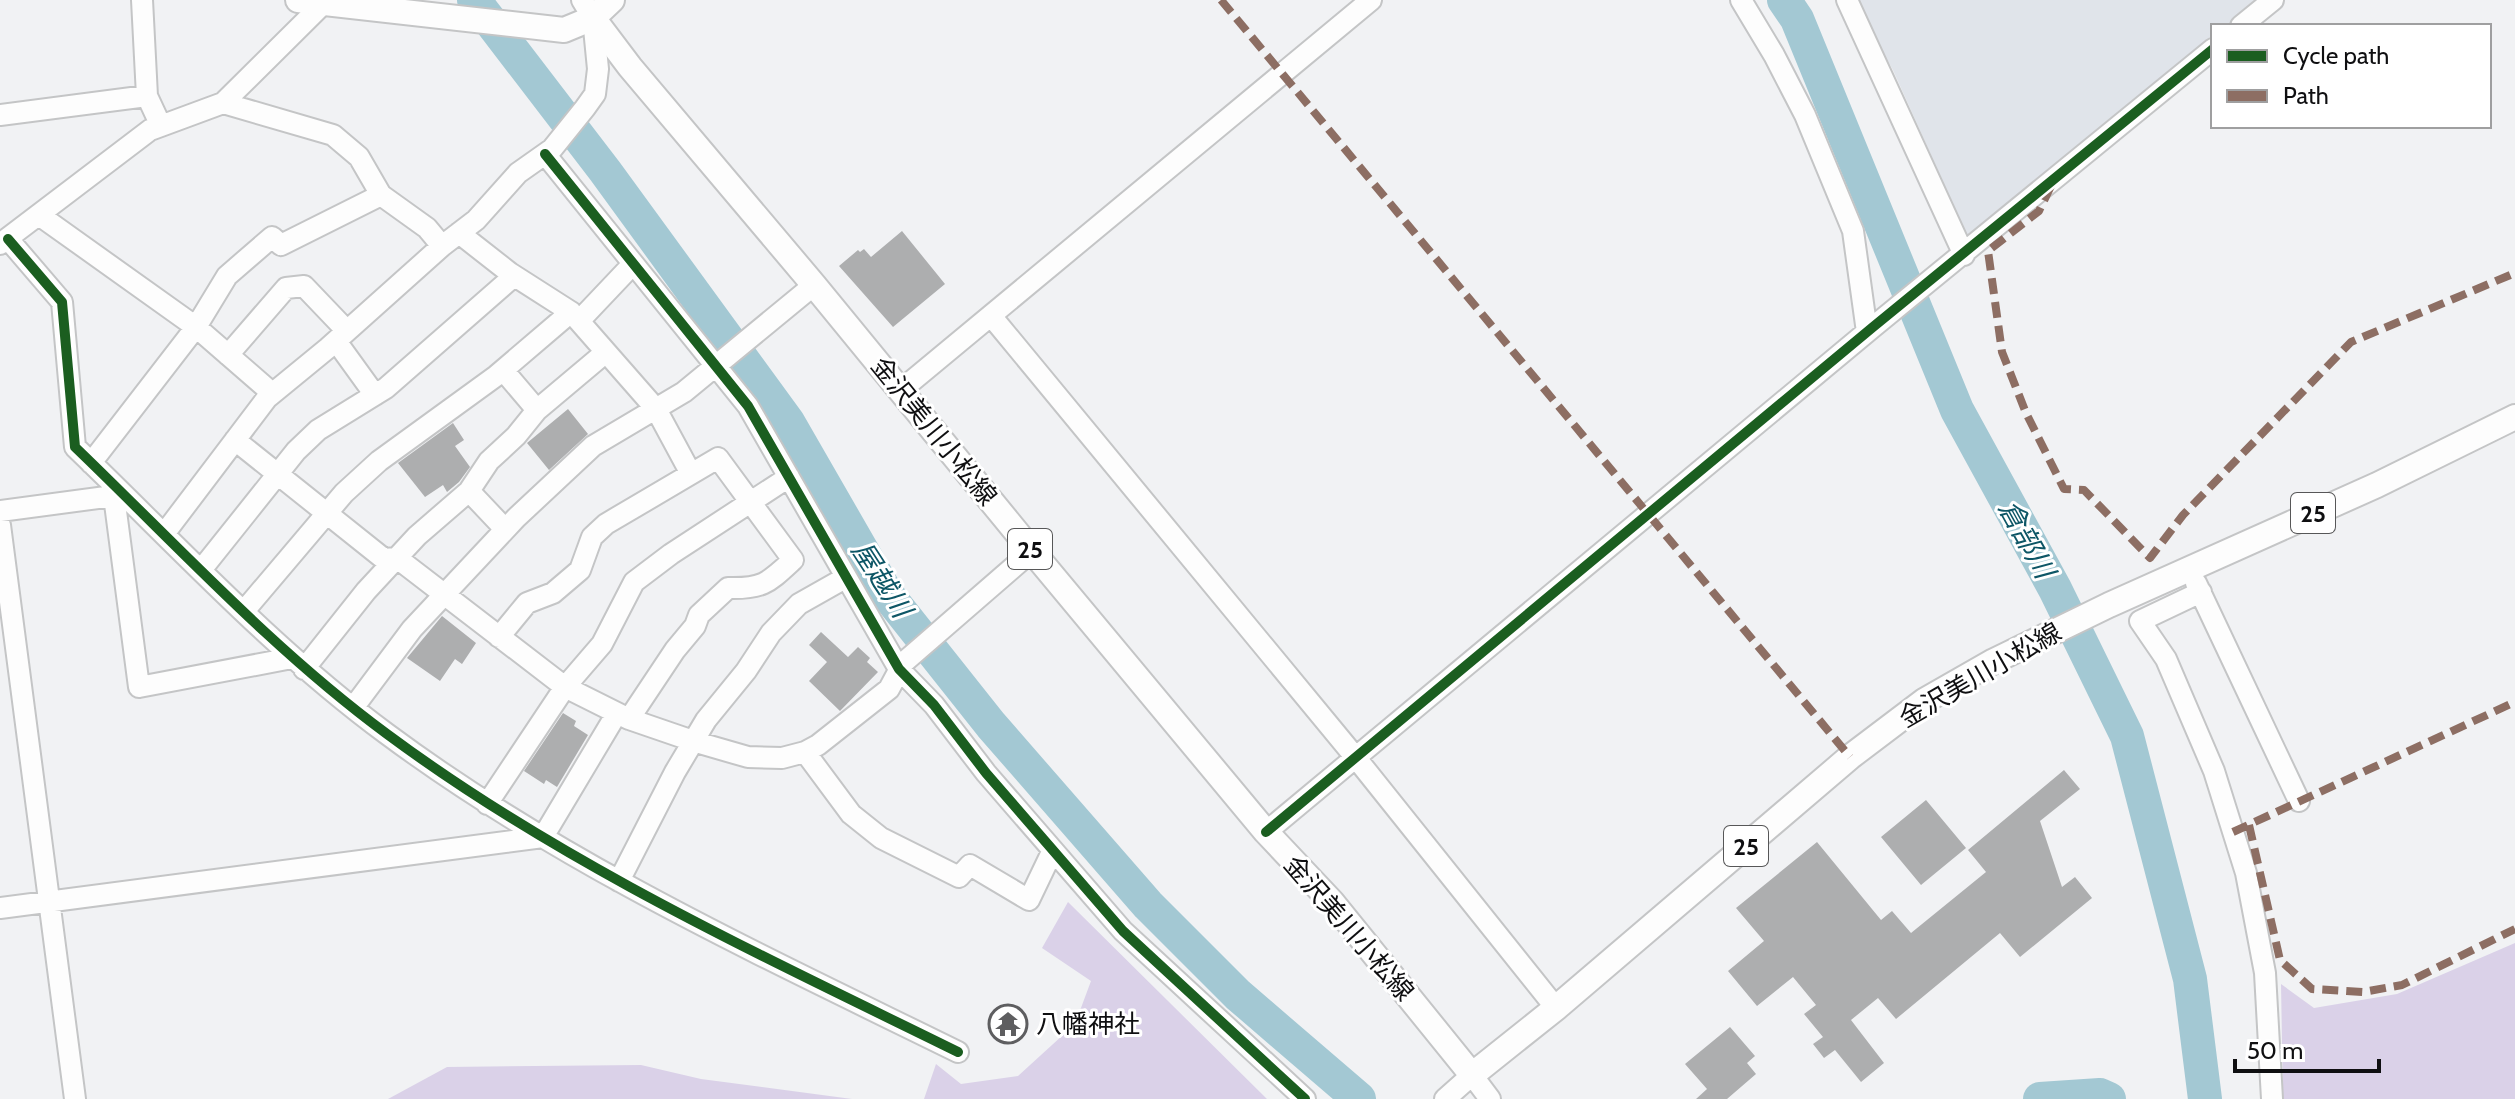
<svg xmlns="http://www.w3.org/2000/svg" width="2515" height="1099" font-family="Cabin,'Noto Sans JP',sans-serif">
<style>
.built{fill:#e0e4ea}
.forest{fill:#dad1e8}
.lines{fill:none;stroke-linecap:round;stroke-linejoin:round}
.river{stroke:#a3c8d3;stroke-width:34}
.building{fill:#adaeaf}
.minor-casing{stroke:#c4c5c6;stroke-width:24}
.major-casing{stroke:#c4c5c6;stroke-width:28}
.minor{stroke:#fdfdfd;stroke-width:20}
.major{stroke:#fdfdfd;stroke-width:24}
.quiet{stroke:#8d6e63;stroke-width:8;stroke-dasharray:16 8;stroke-linecap:butt}
.cycleway-casing{stroke:#fff;stroke-width:15}
.cycleway{stroke:#1b5e20;stroke-width:10}
.labels{text-anchor:middle;dominant-baseline:central;stroke-width:6;stroke-linejoin:round;paint-order:stroke}
.shield{fill:#fff;stroke:#575758;stroke-width:2}
.shield-label{font-size:24px;font-weight:bold;fill:#0f0f11}
.street-label{font-size:26px;fill:#0f0f11;stroke:#fff}
.poi-label{font-size:26px;fill:#0f0f11;stroke:#fff;text-anchor:start}
.water-label{font-size:28px;font-style:italic;fill:#0d5666;stroke:#fff}
</style>
<rect width="100%" height="100%" fill="#f1f2f4"/>
<path class="built" d="M1854 0H2263L2231 26H2213V41L1969 240 1893 70Z"/>
<path class="forest" d="M1068 902 1267 1099H924L936 1064 961 1084 1018 1076 1075 1024 1091 981 1042 948Z
M2515 943V1099H2283L2281 984 2314 1008 2397 994Z
M641 1065 701 1079 852 1099H388L447 1067Z"/>
<g class="lines">
<path class="river" d="M474 0 605 171 788 422 887 594 991 725 1148 905 1238 995 1359 1099
M1784 0 1797 19 1957 410 2055 589 2127 736 2190 979 2205 1099
M2040 1099 2100 1095 2109 1099"/>
</g>
<path class="building" d="M902 231 945 284 893 327 839 266 858 250 860 252 864 249 871 257Z
M568 409 588 434 549 470 527 443Z
M453 423 464 440 455 446 470 467 459 482 447 492 443 485 425 497 398 463Z
M442 616 476 643 462 664 455 659 440 681 407 658Z
M821 632 848 657 858 647 870 658 867 662 878 672 840 711 809 681 827 662 809 645Z
M563 713 576 721 574 726 588 735 557 787 546 780 544 784 524 771Z
M2064 770 2080 789 2040 821 2062 887 2075 877 2092 898 2020 957 2000 933 1896 1019 1878 998 1851 1020 1884 1063 1861 1082 1835 1050 1824 1058 1813 1044 1823 1037 1804 1014 1816 1005 1793 977 1757 1006 1728 971 1764 941 1736 908 1817 842 1881 920 1892 911 1911 933 1986 872 1968 850Z
M1926 800 1966 848 1921 885 1881 837Z
M1730 1027 1755 1056 1747 1063 1756 1074 1727 1099H1696L1707 1089 1685 1064Z"/>
<g class="lines">
<g class="minor-casing">
<path id="minor" d="M142 0 147 96 161 126
M1741 0 1774 55 1805 115 1853 231 1867 332
M1847 0 1964 255
M2241 26 2273 0
M223 103 333 135 359 157 381 195 427 228 442 246
M0 115 147 96
M545 154 748 406 899 669 934 705 986 773 1123 931 1305 1099
M39 215 196 327 272 393
M459 233 510 273 571 312 656 409 690 472
M8 239 62 302 75 447C177 545 273 650 387 734 562 864 763 956 958 1052
M0 244 150 130 223 103 324 3
M992 317 1356 758 1556 1008
M579 321 633 264
M336 341 375 395
M228 355 286 288 304 286 347 331
M503 370 537 410
M901 390 1371 0
M235 440 384 559 397 558 565 687 629 719 696 742 748 757 782 758 805 752 818 745 889 689 903 663 1032 551
M91 463 196 327 227 276 272 237 281 245 381 195
M469 491 505 529
M114 496 139 687 292 658
M0 511 121 495
M0 525 75 1099
M164 534 267 398 328 348 442 246 476 220 518 173 552 149 585 108 595 94 598 69 593 18 582 0
M201 570 296 451 318 430 386 388 514 276
M2196 583 2299 801
M2201 592 2140 621 2166 659 2214 771 2246 873 2265 973 2272 1099
M244 611 344 493 379 461 496 376 571 312
M499 637 527 603 553 593 580 570 592 537 606 524 718 458 793 560C768 583 763 589 728 588L699 615 695 626 675 650 629 719
M304 669 366 591 417 536 469 491 489 461 516 436 537 410 606 352
M353 708 412 629 516 518 593 446 684 392 814 285
M805 752 851 814 881 838 959 877 970 865 1029 900 1052 852
M487 804 565 687 602 644 634 582 671 554 789 477
M1266 832 1873 327 2213 49
M543 837 617 713
M619 881 675 772 706 720 746 671 771 633 799 604 845 578
M0 908 543 837
M1445 1099 1472 1075 1490 1099"/>
</g>
<g class="major-casing">
<path id="major" d="M298 0 564 30 593 18 612 0
M593 18 630 67 814 285 1032 551 1266 832 1332 902 1472 1075 1556 1008 1850 757 1924 701 1994 661 2109 605 2377 485 2515 417"/>
</g>
<use href="#minor" class="minor"/>
<use href="#major" class="major"/>
<path class="quiet" d="M1221 0 1850 757
M2051 186 2039 211 1988 251 2002 352 2026 413 2064 489 2084 490 2150 558 2183 515 2351 342 2515 273
M2249 825 2280 960 2312 989 2363 992 2402 985 2515 929
M2233 832 2515 702"/>
<g class="cycleway-casing">
<path id="cycleway" d="M545 154 748 406 899 669 934 705 986 773 1123 931 1305 1099
M8 239 62 302 75 447C177 545 273 650 387 734 562 864 763 956 958 1052
M1266 832 1873 327 2213 49"/>
</g>
<use href="#cycleway" class="cycleway"/>
</g>
<defs>
<g id="temple-ring" transform="scale(2)"><circle r="9.5" fill="#fff" stroke="#5e5e60" stroke-width="1.5"/><path d="M0-6L5-2H3V0L6.5 2.5H4V6H1.5V3h-3V6H-4V2.5H-6.5L-3 0V-2H-5Z" fill="#5e5e60"/></g>
</defs>
<g fill-rule="evenodd">
<use href="#temple-ring" x="1008" y="1024"/>
</g>
<g class="labels">
<g class="shield">
<rect x="2291" y="493" width="44" height="40" rx="6"/>
<rect x="1008" y="529" width="44" height="40" rx="6"/>
<rect x="1724" y="826" width="44" height="40" rx="6"/>
</g>
<g class="shield-label">
<text x="2313" y="513">25</text>
<text x="1030" y="549">25</text>
<text x="1746" y="846">25</text>
</g>
<g class="street-label">
<text transform="translate(934 431) rotate(51)">金沢美川小松線</text>
<text transform="translate(1980 675) rotate(-30)">金沢美川小松線</text>
<text transform="translate(1349 928) rotate(49)">金沢美川小松線</text>
</g>
<g class="poi-label">
<text x="1036" y="1024">八幡神社</text>
</g>
<g class="water-label">
<text transform="translate(2027 539) rotate(61)">倉部川</text>
<text transform="translate(882 579) rotate(57)">屋越川</text>
</g>
</g>
<rect x="2211" y="24" width="280" height="104" fill="#ffffff" stroke="#9f9fa0" stroke-width="2"/>
<rect x="2227" y="50" width="40" height="12" fill="#1b5e20" stroke="#9f9fa0" stroke-width="2"/>
<text x="2283" y="64" font-size="24" fill="#0f0f11">Cycle path</text>
<rect x="2227" y="90" width="40" height="12" fill="#8d6e63" stroke="#9f9fa0" stroke-width="2"/>
<text x="2283" y="104" font-size="24" fill="#0f0f11">Path</text>
<path d="M2235 1059v12h144v-12" fill="none" stroke="#0f0f11" stroke-width="4"/>
<text x="2247" y="1059" font-size="24" fill="#0f0f11" stroke="#ffffff" stroke-width="6" paint-order="stroke">50 m</text>
</svg>
